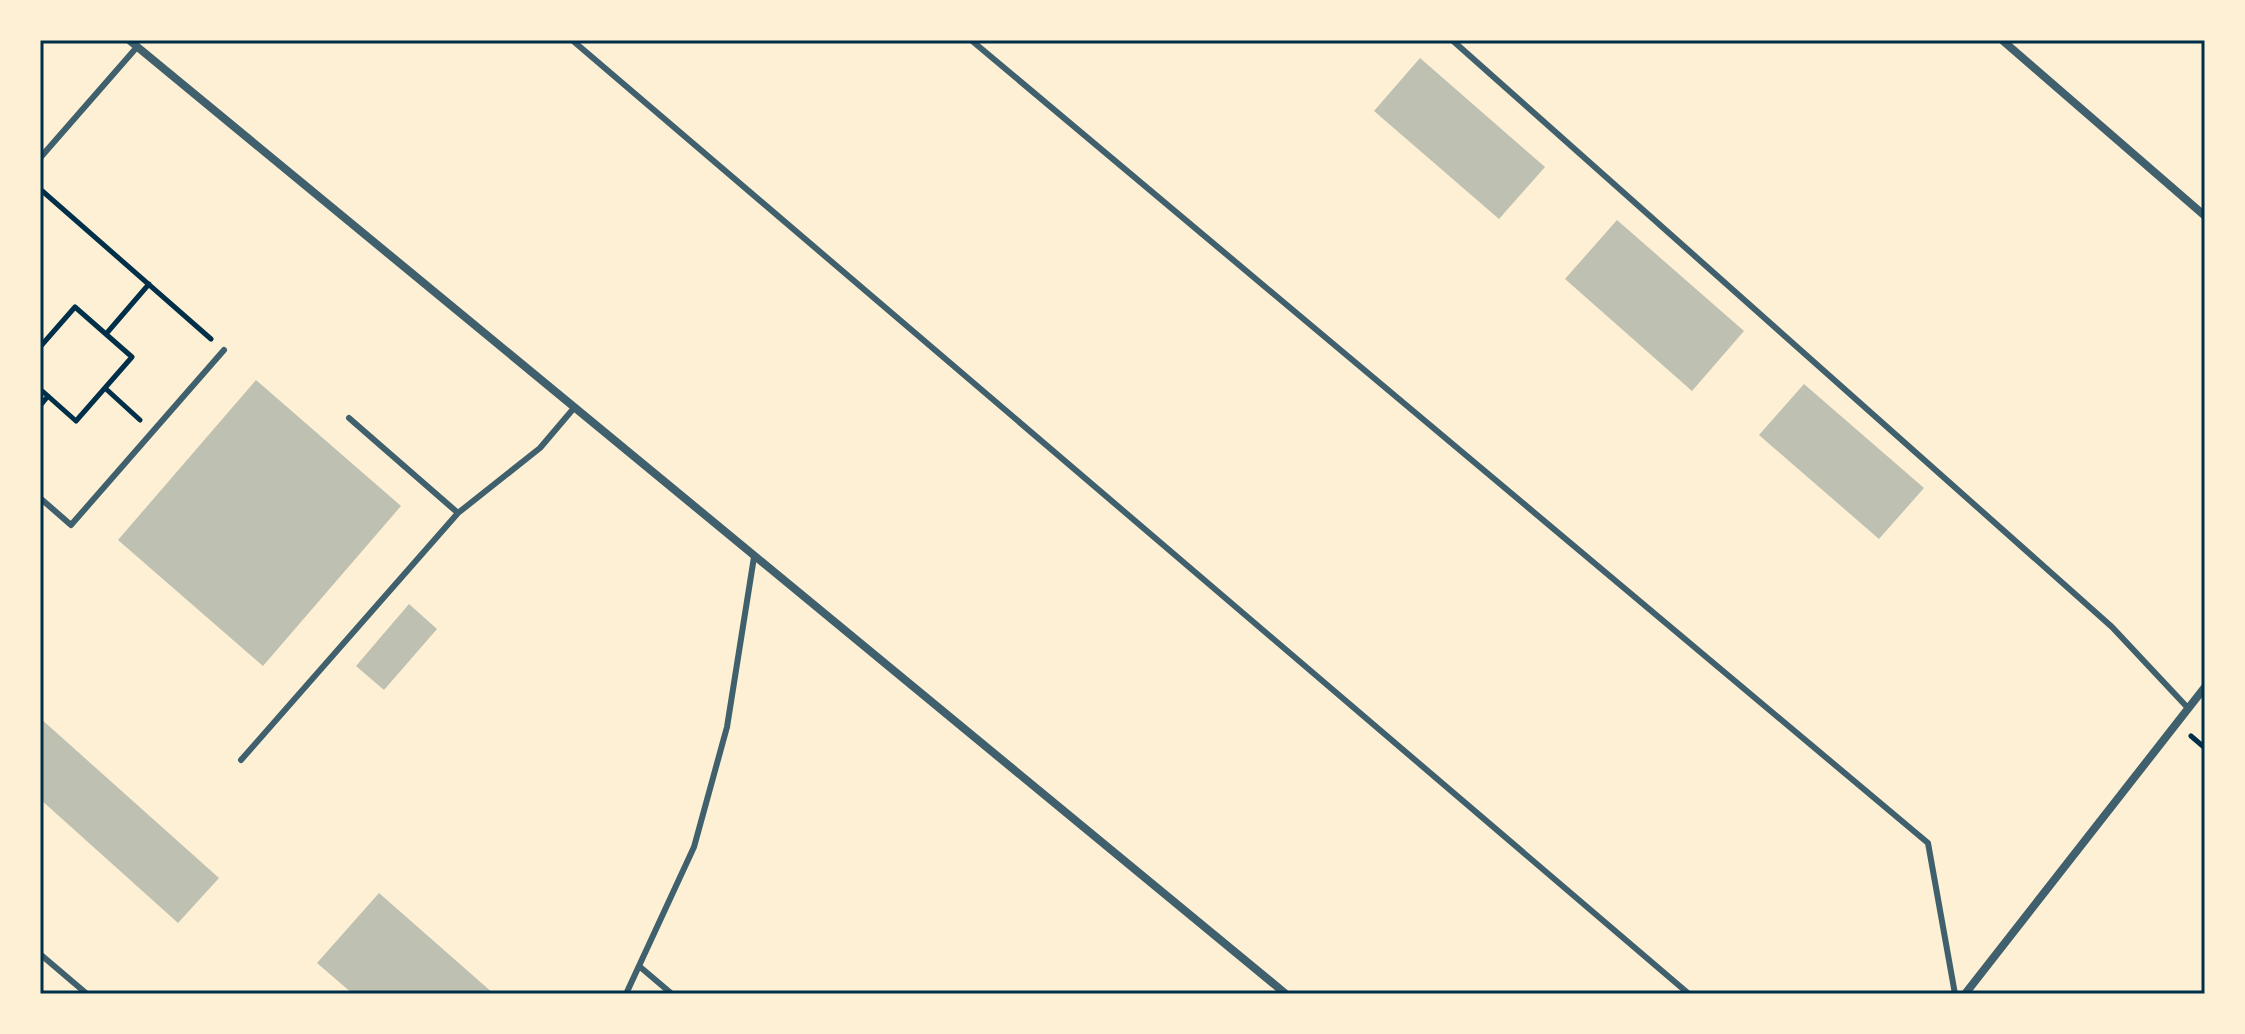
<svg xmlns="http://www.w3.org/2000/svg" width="2245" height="1034" font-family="Lora,serif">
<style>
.building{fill:#bec0b2}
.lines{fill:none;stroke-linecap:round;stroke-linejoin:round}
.path{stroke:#003049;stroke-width:5}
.service{stroke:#3f606c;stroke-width:6}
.minor{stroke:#3f606c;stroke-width:8}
.neatline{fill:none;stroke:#003049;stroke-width:3}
</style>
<rect width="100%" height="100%" fill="#fdf0d5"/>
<path class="building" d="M1420 58 1545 167 1499 219 1374 111Z
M1617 220 1744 331 1692 391 1565 279Z
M256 380 401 506 263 666 118 540Z
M1804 384 1924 488 1879 539 1759 435Z
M409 604 437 629 384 690 356 666Z
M40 718 219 878 178 923 40 799Z
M379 893 494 994H353L317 963Z"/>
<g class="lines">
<path class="path" d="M40 189 211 339
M106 334 149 284
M40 347 75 307 132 357 76 421 40 389
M105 388 140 420
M40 406 48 396
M2191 736 2205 748"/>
<path class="service" d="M572 40 1689 994
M971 40 1928 843 1955 994
M1452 40 2112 627 2187 707
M40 158 137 47
M349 418 458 513
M40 498 71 525 224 350
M241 760 458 513 540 448 574 408
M40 954 87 994
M639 966 672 994
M626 994 694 847 727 727 754 557"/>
<path class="minor" d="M129 40 1286 994
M2002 40 2205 216
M1965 994 2205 687"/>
</g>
<rect width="2245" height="1034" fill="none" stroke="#fdf0d5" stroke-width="84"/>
<rect x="42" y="42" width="2161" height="950" class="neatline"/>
</svg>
